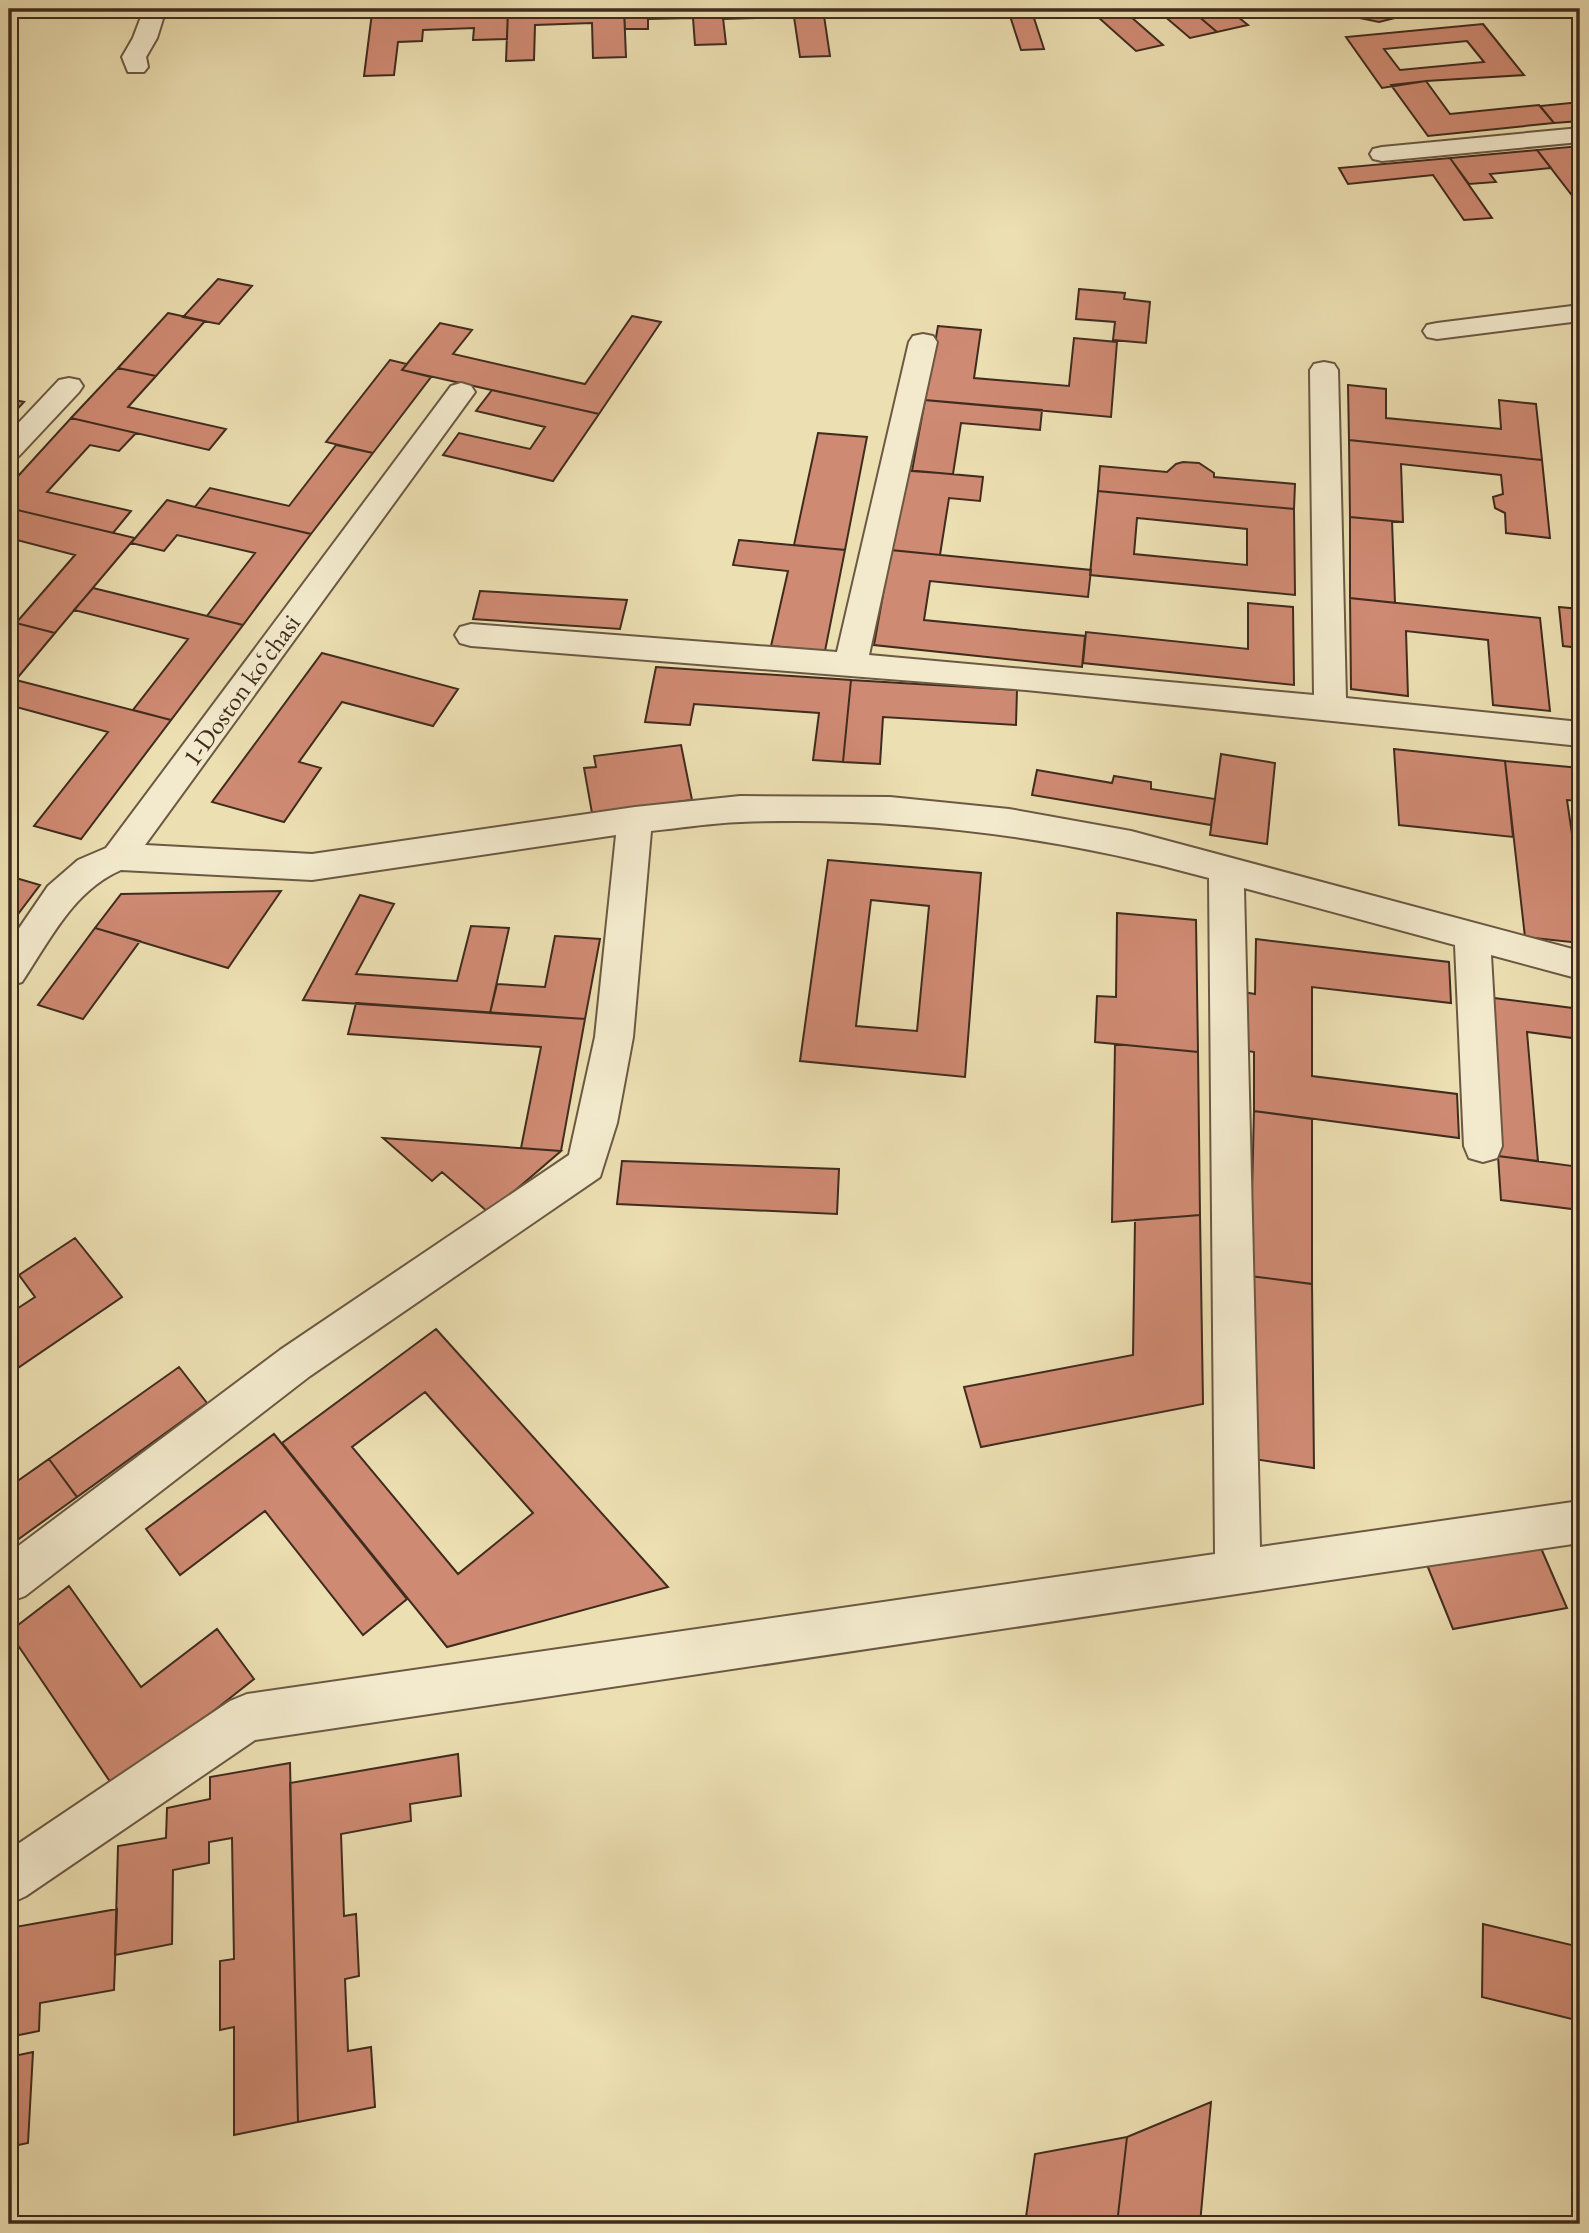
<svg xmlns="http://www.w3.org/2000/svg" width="1589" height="2233" font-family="'EB Garamond',serif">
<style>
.building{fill:#cf8a73;stroke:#402c1e;stroke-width:2;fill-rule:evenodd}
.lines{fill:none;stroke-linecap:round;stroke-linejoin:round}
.minor-casing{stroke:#6b5943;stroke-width:4}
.minor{fill:#f3eacd;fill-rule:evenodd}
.labels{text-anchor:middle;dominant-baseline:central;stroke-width:5;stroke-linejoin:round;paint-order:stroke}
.street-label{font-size:26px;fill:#402c1e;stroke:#f3eacd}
</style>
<rect width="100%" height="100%" fill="#ecdfb2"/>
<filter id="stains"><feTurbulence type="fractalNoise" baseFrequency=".00286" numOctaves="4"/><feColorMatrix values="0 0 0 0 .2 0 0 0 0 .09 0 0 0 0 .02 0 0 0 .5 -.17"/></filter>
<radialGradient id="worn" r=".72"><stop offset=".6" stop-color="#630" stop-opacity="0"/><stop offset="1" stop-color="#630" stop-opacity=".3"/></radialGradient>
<path class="building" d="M508 9H624L626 57 593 58 592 23 535 25 534 60 506 61Z
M508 9 507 39 473 40 474 28 423 30 422 41 398 42 394 75 364 76 372 13Z
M624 9H722L726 44 695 45 693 18 648 19V29H625Z
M722 9H823L830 56 800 57 794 17 723 19Z
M1089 9H1122L1163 45 1136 51Z
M1156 9H1190L1217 32 1190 38Z
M1190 9H1228L1248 25 1217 32Z
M1316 9H1410L1411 14 1379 22Z
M1033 15 1044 49 1021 50 1010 16Z
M1483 24 1524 75 1426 81 1382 88 1346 37ZM1467 41 1484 62 1400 70 1384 49Z
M1426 81 1450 114 1539 105 1554 123 1428 136 1391 85Z
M1580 102V121L1554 123 1540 106Z
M1580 146V198H1574L1537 150Z
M1537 150 1551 168 1490 174 1496 182 1469 184 1450 158Z
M1450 158 1492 218 1464 220 1433 175 1348 184 1339 168Z
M218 279 252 286 219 324 183 317Z
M1079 289 1125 293 1124 299 1150 302 1146 343 1113 340 1115 322 1076 319Z
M168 313 205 321 156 376 118 368Z
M632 316 661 322 599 414 402 370 440 323 472 330 453 354 585 384Z
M938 326 981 330 974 378 1069 386 1074 338 1117 342 1111 417 925 400Z
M390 360 407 364 402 370 431 377 373 453 326 442Z
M118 368 156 376 128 407 226 429 209 450 71 418Z
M1348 385 1386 389V418L1501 429 1499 400 1536 404 1542 460 1349 440Z
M492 390 599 414 553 481 443 455 459 433 530 449 545 427 476 411Z
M9 399 24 402 9 418Z
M925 400 1042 410 1040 430 961 423 953 474 912 471Z
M71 418 136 433 119 451 90 445 47 492 131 511 113 533 9 508V486Z
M818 433 867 437 845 550 794 545Z
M1349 440 1542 460 1550 538 1506 533 1505 513 1495 508 1493 497 1503 494 1501 475 1401 464 1403 522 1350 517Z
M336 445 373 453 311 534 195 507 210 488 289 506Z
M1183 462 1199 463 1214 473V477L1295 484 1294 509 1098 491 1100 466 1167 472 1176 464Z
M906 470 983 477 980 501 949 498 940 555 891 550Z
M1098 491 1294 509 1295 595 1090 575ZM1137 518 1247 529V565L1134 554Z
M167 500 195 507 311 534 243 625 207 616 255 553 177 535 164 551 131 543Z
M9 508 135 538 55 633 16 623 75 555 9 538Z
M1350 517 1392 521 1395 603 1350 598Z
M739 540 845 550 825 651 771 646 788 571 733 565Z
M891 550 1091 570 1088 597 930 581 924 620 1085 636 1082 667 874 645Z
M93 588 207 616 243 625 171 720 133 710 188 639 74 610Z
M480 591 627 600 620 629 473 619Z
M1350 598 1540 618 1550 711 1493 705 1488 640 1406 631 1408 696 1351 689Z
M1248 603 1293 607 1294 685 1083 663 1086 632 1248 649Z
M1559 607 1580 609V648L1563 646Z
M16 623 55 633 9 688V632Z
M322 653 458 689 433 726 342 702 299 762 321 768 284 822 212 802Z
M656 667 851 680 843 762 813 760 819 713 694 704 690 725 645 722Z
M16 680 171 720 81 839 34 826 108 732 9 705V688Z
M851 680 1017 690 1016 725 883 717 880 764 843 762Z
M681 745 692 800 592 813 584 768 596 767 594 756Z
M1394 749 1505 761 1513 837 1399 825Z
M1221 754 1275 763 1267 844 1210 835Z
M1505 761 1580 768V801L1567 800 1572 834 1578 835 1580 850V870H1577L1580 943 1525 937Z
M1037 770 1112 783 1114 776 1151 782V789L1215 799 1211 825 1032 795Z
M828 860 981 873 965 1077 800 1061ZM871 900 929 906 917 1031 856 1026Z
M9 876 40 885 9 926Z
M281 891 228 968 95 928 121 894Z
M360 895 394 904 356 974 457 981 471 926 509 928 490 1013 303 1000Z
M1117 913 1196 920 1198 1052 1095 1042 1097 996 1116 997Z
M95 928 140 941 83 1019 38 1005Z
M555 936 600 939 585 1019 490 1013 497 984 545 987Z
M1256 939 1449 962 1451 1003 1312 987V1076L1457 1094 1459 1138 1254 1111V1052L1242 1050 1243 992 1255 994Z
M1486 997 1580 1009V1039L1527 1032 1538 1161 1498 1156Z
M356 1003 585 1019 561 1151 521 1148 541 1047 348 1034Z
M1115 1044 1198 1052 1200 1215 1112 1222Z
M1254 1111 1312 1119V1284L1250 1276Z
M383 1138 561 1151 489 1213 442 1172 432 1181Z
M1498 1156 1580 1167V1210L1501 1200Z
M622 1161 839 1169 837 1214 617 1204Z
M1200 1215 1203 1404 981 1447 964 1387 1133 1355 1135 1220Z
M75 1238 122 1297 9 1374V1314L35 1297 19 1275Z
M1250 1276 1312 1284 1314 1468 1247 1458Z
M436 1329 668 1587 447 1647 282 1443ZM425 1392 533 1513 458 1574 352 1447Z
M179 1367 207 1403 77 1497 49 1459Z
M274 1434 407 1599 363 1635 265 1511 180 1575 146 1529Z
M49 1459 77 1497 9 1546V1487Z
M1537 1539 1567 1608 1453 1629 1425 1560Z
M69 1586 141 1687 217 1629 254 1679 115 1789 9 1632Z
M458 1754 461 1796 410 1804 411 1821 341 1834 344 1916 356 1914 359 1976 345 1979 348 2051 371 2047 375 2107 298 2122 290 1783Z
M290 1763 298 2122 234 2135V2027L220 2030V1961L234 1959 232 1838 209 1842V1863L173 1870 172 1944 115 1955 118 1846 166 1838 167 1808 210 1799V1777Z
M117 1909 114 1990 40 2003 39 2031 9 2037V1955L13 1954 15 1927Z
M1483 1924 1580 1947V2021L1482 1997Z
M33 2052 28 2143 9 2147V2057Z
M1211 2102 1200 2224H1117L1127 2137Z
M1127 2137 1117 2224H1025L1035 2154Z"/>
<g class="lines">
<g class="minor-casing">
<path id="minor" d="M144 9H166L157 38 146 57 148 67 144 72H128L122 57 133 38Z
M1580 128V142L1382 161 1373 159 1370 154 1373 149 1382 147Z
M1580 305V321L1437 339 1427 337 1423 331 1427 325 1437 323Z
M923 334 933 336 937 342 869 655 1314 695 1310 370 1314 364 1324 362 1334 364 1338 370 1346 698 1580 722V746L1026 690 471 646 460 643 455 635 460 627 471 624 837 652 909 342 913 336Z
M69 378 79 380 83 386 79 392 19 456 9 459V433L59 380Z
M461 383 471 386 475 392 145 845 312 854 635 807 740 796 890 797 1009 809 1131 831 1580 951V979L1491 955 1502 1146 1497 1158 1483 1162 1469 1158 1464 1146 1455 945 1244 888 1260 1547 1580 1501V1543L255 1740 26 1896 9 1904V1850L230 1701 247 1694 1215 1554 1209 878C1056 836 900 816 741 822 711 823 681 828 651 831L633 1037 617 1123 600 1177 310 1376 25 1596 9 1602V1553L280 1350 569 1155 595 1037 616 835 312 880 121 870C73 891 50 940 22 982L9 986V943L48 886 78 860 106 848 451 386Z"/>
</g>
<use href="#minor" class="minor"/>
</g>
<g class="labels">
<g class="street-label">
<text transform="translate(241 690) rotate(-54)">1-Doston koʻchasi</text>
</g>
</g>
<rect width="1589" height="2233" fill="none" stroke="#ecdfb2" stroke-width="35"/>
<rect x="10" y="10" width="1568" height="2212" fill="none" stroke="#402c1e" stroke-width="3.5"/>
<rect x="18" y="18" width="1554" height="2198" fill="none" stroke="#402c1e" stroke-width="2"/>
<rect width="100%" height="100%" filter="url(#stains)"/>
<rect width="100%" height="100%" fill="url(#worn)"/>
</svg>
